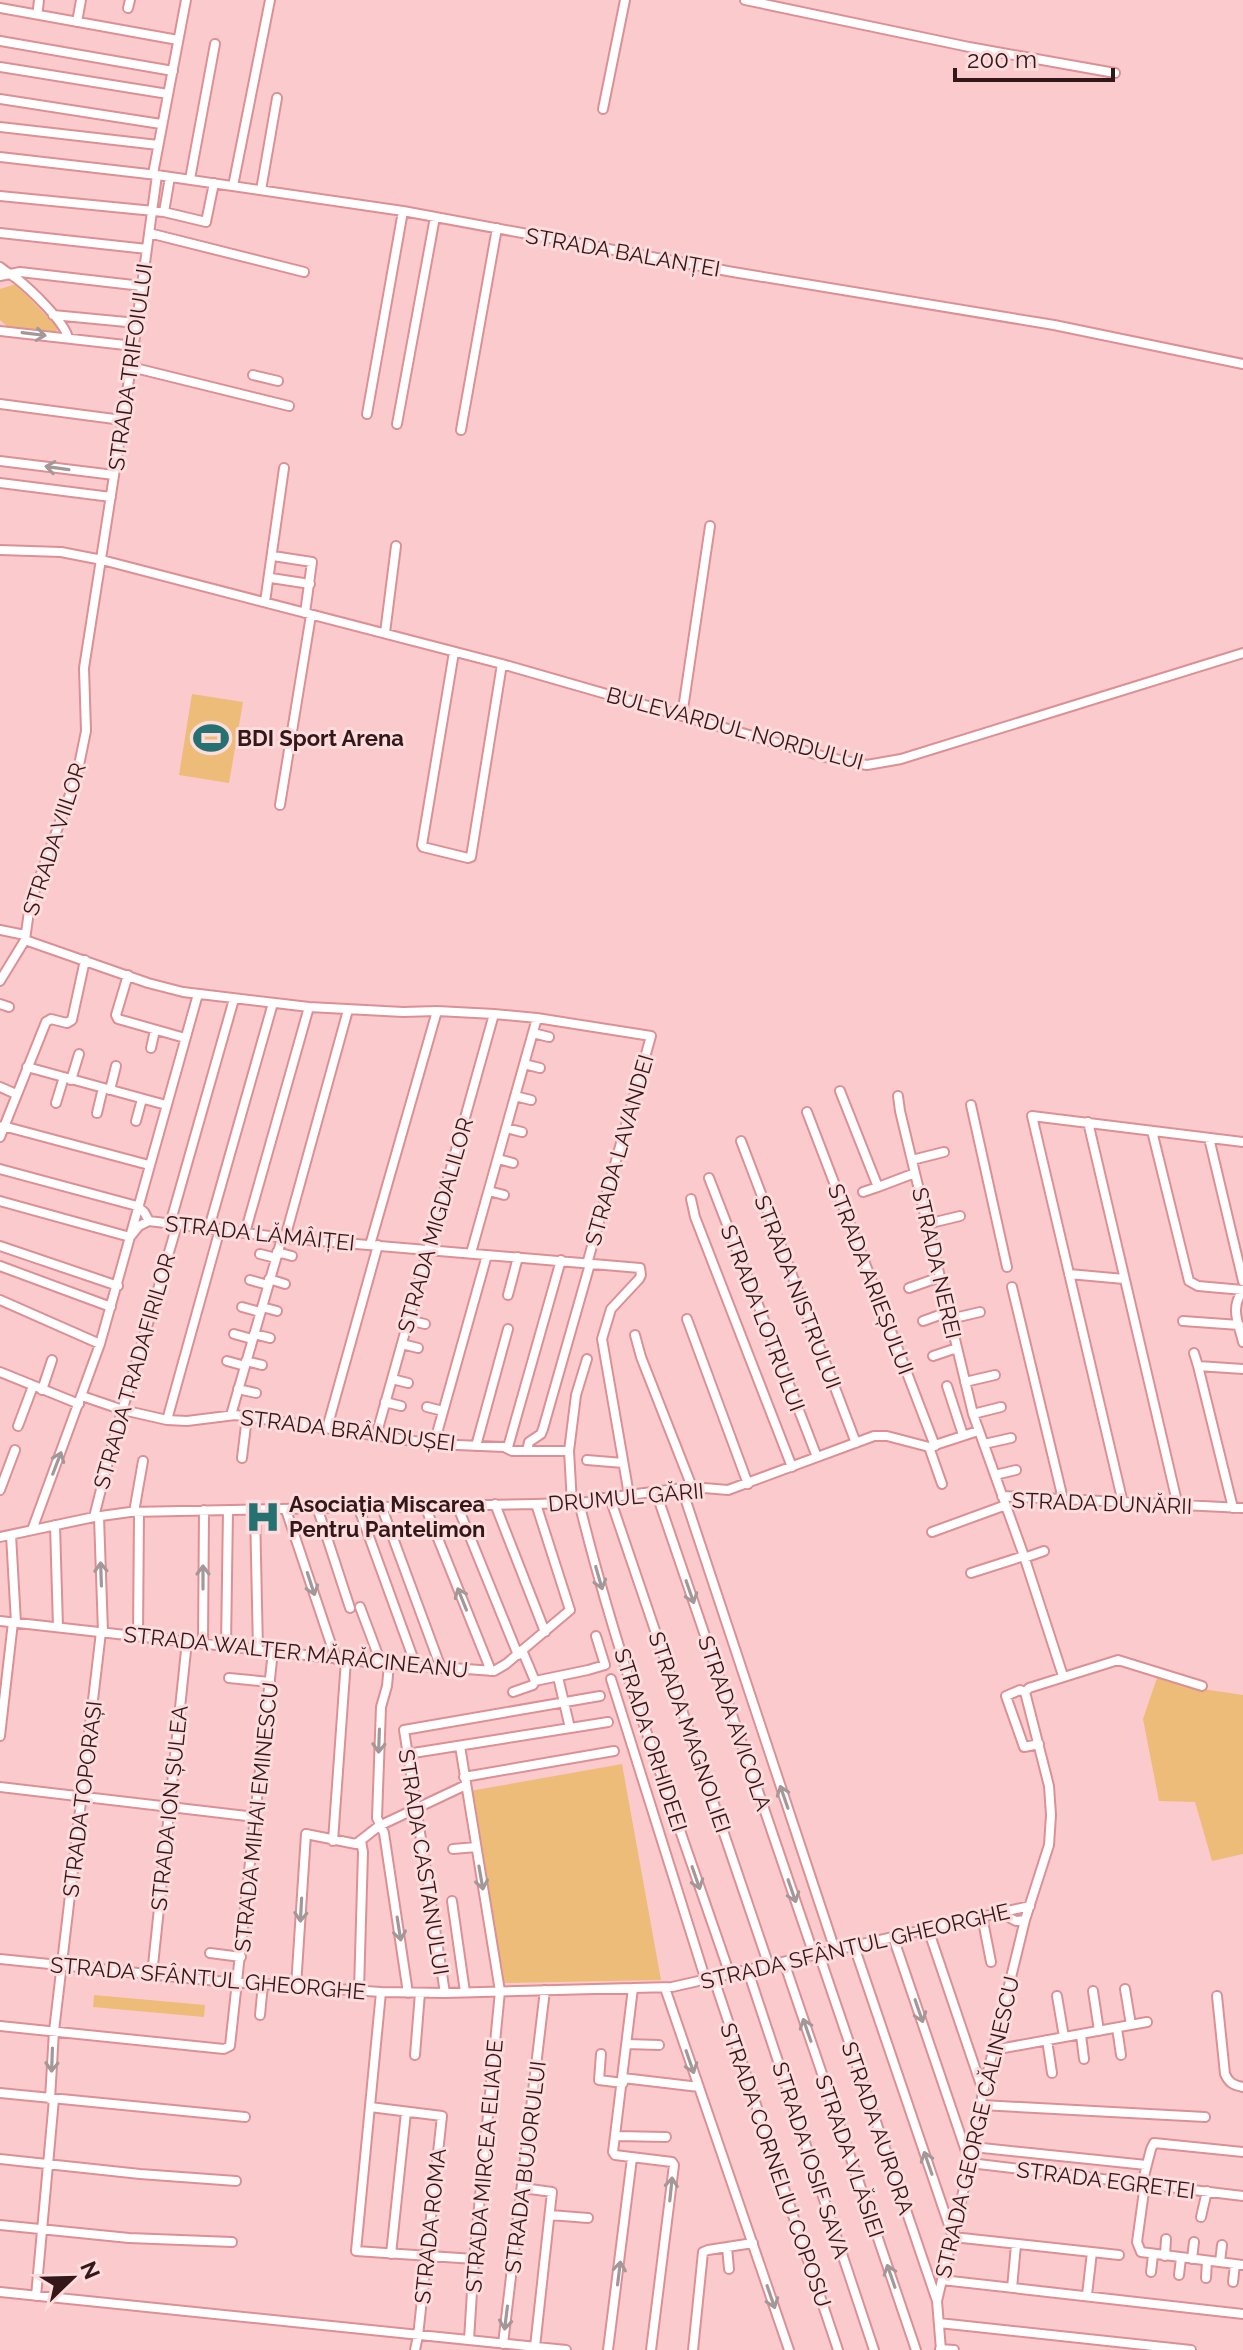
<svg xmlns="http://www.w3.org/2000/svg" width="1243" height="2350" font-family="Raleway,sans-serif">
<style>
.green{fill:#edbc78}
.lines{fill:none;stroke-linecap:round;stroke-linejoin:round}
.minor-casing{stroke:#dc9095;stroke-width:12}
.minor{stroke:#fff;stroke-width:8}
.oneway{stroke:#a39798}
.labels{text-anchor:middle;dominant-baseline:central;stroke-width:6;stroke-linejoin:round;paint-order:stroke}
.street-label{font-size:22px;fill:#331719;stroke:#fddcdd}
.poi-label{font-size:22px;font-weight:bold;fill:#331719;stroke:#fddcdd;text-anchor:start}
</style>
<rect width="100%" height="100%" fill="#fbcacc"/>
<path class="green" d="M16 284 58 328 55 334 10 329 0 320V289Z
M192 694 243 702 229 783 179 775Z
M1158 1675 1203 1689 1243 1695V1854L1212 1861 1195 1802 1159 1801 1143 1719Z
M622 1764 661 1980 503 1983 470 1791Z
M94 1995 205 2005 204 2017 93 2007Z"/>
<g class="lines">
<g class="minor-casing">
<path id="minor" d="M745 0 969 47 1115 73
M0 8 178 40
M128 8 130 0
M38 9 39 0
M77 22 81 0
M0 41 173 71
M0 67 168 94
M0 99 161 124
M603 109 625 0
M0 127 158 145
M0 157 157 175 403 211 733 272 1054 325 1243 364
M153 174 186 0
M190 179 215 44
M233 186 270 0
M261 190 277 98
M0 196 164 212 206 222 214 183
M164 212 170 177
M0 233 147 249
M149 233 304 272
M0 267C5 271 10 274 16 278 30 289 65 322 68 338
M0 276 20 272 142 286
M53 315 137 323
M0 331 134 346
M131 367 289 406
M253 375 278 381
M0 404 122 420
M367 414 403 211
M397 424 435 217
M461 430 497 228
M0 461 114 475
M0 483 111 497
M0 550 61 552 102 560 502 664 829 758 867 765 901 759 1243 653
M273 556 312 562 305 613
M271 578 310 584
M265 602 284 468
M385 633 396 546
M454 652 422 845 423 847 468 858 471 857 502 664
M682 716 710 526
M280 805 311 615
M0 930 25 935
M25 940 148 983 183 992 309 1007 403 1012 437 1011 494 1014 537 1018 651 1036 587 1264
M25 940 30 904 77 775 86 731 84 668 130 373 157 175
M128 975 116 1015 118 1019 185 1038
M0 981 25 940
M0 1004 9 1007
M533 1033 549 1037
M151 1048 155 1030
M524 1064 540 1068
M27 1067 166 1105
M71 1080 79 1054
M0 1087 16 1094
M110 1090 116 1066
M840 1091 878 1187 915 1173
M515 1096 531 1100
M898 1096 900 1111 973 1414 1024 1556 1063 1676
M56 1103 64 1077
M971 1105 1007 1267
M807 1112 935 1446
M97 1113 103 1088
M136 1121 142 1099
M1088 1122 1178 1506
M3 1126 149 1165
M506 1128 522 1132
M1152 1131 1189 1281 1198 1286 1243 1290
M0 1137 46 1022 51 1019 67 1023 72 1020 85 960
M1209 1138 1243 1281
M741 1141 856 1443
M498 1159 513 1163
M912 1160 944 1152
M0 1169 137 1206 144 1212 149 1221
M709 1178 817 1457
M489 1191 504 1195
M863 1192 878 1187
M691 1199 695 1217 792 1467
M0 1201 130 1237
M170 1224 234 999
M927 1224 960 1216
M209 1228 273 1003
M245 1233 309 1007
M130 1237 139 1226 149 1221 285 1238 640 1268 641 1275 639 1279 611 1309 602 1339 629 1495
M285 1238 348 1010
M370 1245 437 1011
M0 1246 118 1286
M277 1252 292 1256
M471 1253 537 1018
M260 1254 276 1258
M0 1266 111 1307
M1069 1274 1124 1279
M269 1279 285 1284
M250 1280 268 1285
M1012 1287 1063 1499
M909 1288 940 1277
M1243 1290C1230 1308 1238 1322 1243 1342
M508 1295 518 1257
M0 1300 100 1344
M242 1307 260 1312
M262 1307 277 1311
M687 1319 748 1484
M950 1319 980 1312
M408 1320 425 1324
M923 1321 948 1312
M1183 1321 1239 1325
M234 1334 252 1339
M254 1334 270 1338
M635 1335 641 1357 692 1487
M402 1344 418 1348
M1194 1353 1198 1366
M933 1356 957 1348
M227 1361 245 1366
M246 1361 262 1365
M0 1372 79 1404
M392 1379 408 1383
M965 1382 995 1375
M947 1386 963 1435
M238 1389 256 1393
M42 1390 52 1360
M82 1396 123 1410 167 1420 187 1421 235 1415 434 1444 504 1447 512 1451H569
M385 1402 401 1406
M427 1407 443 1411
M973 1414 1001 1407
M231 1415 282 1238
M167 1420 220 1229
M18 1426 33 1386
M327 1428 378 1245
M376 1436 494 1014
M434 1444 487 1255
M984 1444 1011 1438
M476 1446 508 1329
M508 1447 561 1260
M929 1447 942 1484
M527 1451 529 1442 541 1434 543 1429 590 1264
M242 1458 247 1417
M587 1460 623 1463
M995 1475 1016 1470
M682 1489 835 1950
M0 1490 15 1450
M656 1492 814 1955
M1002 1496 1243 1508
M610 1498 769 1966
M579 1502C618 1663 677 1819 730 1975
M572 1503 569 1451 576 1395 587 1359
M1123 1503 1032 1116 1243 1142
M495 1504 545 1632
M457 1505 518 1655
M425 1506 491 1671
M382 1508 441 1668
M1233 1508 1198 1366 1243 1369
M359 1509 416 1666
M255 1510 258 1650
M286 1510 336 1659
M318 1510 350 1608
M134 1512 143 1461
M94 1517 113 1442 177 1225
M99 1517 103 1632
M55 1525 58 1627
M32 1530 100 1344 198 994
M932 1532 1006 1505
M11 1535 16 1623
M0 1537 94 1517 130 1512 536 1504 592 1502 597 1499 692 1487 728 1490 874 1436H887L929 1447 978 1431
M1024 1558 1044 1551
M971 1573 1024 1556
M360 1607 381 1663
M0 1621 368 1662 494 1671 506 1664 570 1610 536 1504
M138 1636 139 1512
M203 1643 204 1510
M226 1646 228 1510
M522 1650 535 1681 588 1670 605 1665 596 1636
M389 1664 387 1686 381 1707 377 1818 384 1833 408 1993
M558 1677 570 1728
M229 1678 270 1682
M611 1679 706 1981
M513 1692 533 1685 535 1681
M1025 1692 1020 1690 1006 1696 1024 1747 1039 1744
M0 1736 13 1622
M460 1746 500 1991 474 2259 469 2340
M407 1754 608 1722
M464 1777 614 1751
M0 1787 255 1817
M333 1841 346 1660
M453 1849 476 1847
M452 1901 465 1992
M1000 1913 1016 1921 1025 1920
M982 1916 991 1962
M928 1929 983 2091
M893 1937 970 2163 1243 2196
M854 1946 953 2237 1119 2255
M210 1953 241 1957
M819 1954 937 2301
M0 1959 217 1981 381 1992 445 1993 672 1987 1030 1906
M784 1962 916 2350
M748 1971 874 2350
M152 1975 187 1641
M714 1979 838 2350
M296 1986 306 1834 356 1844 379 1826 466 1785
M633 1988 613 2152 615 2155 672 2162 674 2165 651 2350
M665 1988 789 2350
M1125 1989 1131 2025
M359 1990 363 1852 361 1841
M1093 1991 1099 2031
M381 1992 356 2251 474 2259
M445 1993 404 1730 600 1696
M1057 1996 1064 2037
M1217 1996 1225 2074C1229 2083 1233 2085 1243 2087
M260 2015 263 1984
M0 2026 224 2049 230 2046 273 1651
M1117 2028 1121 2055
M1081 2035 1084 2059
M1047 2040 1052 2073
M627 2044 659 2045
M993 2050 1147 2022
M601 2054 599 2080 623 2083
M415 2055 420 1993
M623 2078 699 2087
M0 2093 245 2117
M50 2099 54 2031 101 1632
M981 2105 1205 2117
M370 2107 442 2116 418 2336 415 2350
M616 2136 666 2137
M973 2147 1146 2165
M0 2159 140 2174 236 2181
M1142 2184 1151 2149 1154 2143 1243 2152
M1145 2184 1137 2242 1141 2252 1243 2265
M523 2188 552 2192 535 2347
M550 2215 588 2218
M1201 2217 1207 2191
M0 2225 129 2238 232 2242
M727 2247 729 2269
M391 2254 406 2112
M1165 2256 1166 2239
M1192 2259 1194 2242
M1220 2262 1222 2245
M1151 2272 1153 2255
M1179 2275 1181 2258
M1206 2278 1207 2261
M942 2280 1243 2314
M1233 2282 1235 2264
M1012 2288 1016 2245
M0 2292 566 2350
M1087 2295 1092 2252
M36 2296 54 2099
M939 2323 1191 2350
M503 2344 545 1990
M940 2349 954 2350
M608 2350 632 2158
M693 2350 703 2252 708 2250 753 2243
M941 2350 937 2301 970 2163 983 2092 1025 1920 1049 1845 1051 1815 1049 1786 1025 1692 1029 1688 1118 1660 1202 1686"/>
</g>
<use href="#minor" class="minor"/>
</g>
<defs><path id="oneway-shaft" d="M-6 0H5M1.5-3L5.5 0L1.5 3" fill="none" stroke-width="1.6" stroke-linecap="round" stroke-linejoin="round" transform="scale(2)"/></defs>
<g class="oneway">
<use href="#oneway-shaft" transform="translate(34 334) rotate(7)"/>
<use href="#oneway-shaft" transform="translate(57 468) rotate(-172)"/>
<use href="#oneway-shaft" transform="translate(57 1463) rotate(-69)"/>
<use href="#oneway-shaft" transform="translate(101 1574) rotate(-92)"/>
<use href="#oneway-shaft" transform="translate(203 1577) rotate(-90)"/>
<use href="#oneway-shaft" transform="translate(599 1578) rotate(74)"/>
<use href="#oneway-shaft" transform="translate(311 1584) rotate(72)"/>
<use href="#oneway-shaft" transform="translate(690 1592) rotate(71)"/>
<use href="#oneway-shaft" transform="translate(462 1599) rotate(-112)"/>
<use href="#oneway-shaft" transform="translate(379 1741) rotate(92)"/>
<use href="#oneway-shaft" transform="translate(784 1797) rotate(-109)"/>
<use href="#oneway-shaft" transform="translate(481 1878) rotate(80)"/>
<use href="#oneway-shaft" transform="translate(696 1878) rotate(71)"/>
<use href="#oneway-shaft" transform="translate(792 1891) rotate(71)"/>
<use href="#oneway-shaft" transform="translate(301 1910) rotate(93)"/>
<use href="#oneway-shaft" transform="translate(399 1929) rotate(81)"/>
<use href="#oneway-shaft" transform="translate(919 2011) rotate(71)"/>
<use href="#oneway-shaft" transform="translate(807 2030) rotate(-109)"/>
<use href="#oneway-shaft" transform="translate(52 2060) rotate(92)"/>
<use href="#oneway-shaft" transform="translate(690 2062) rotate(71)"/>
<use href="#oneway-shaft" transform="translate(928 2163) rotate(-109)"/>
<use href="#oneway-shaft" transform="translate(671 2189) rotate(-84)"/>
<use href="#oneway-shaft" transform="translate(619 2273) rotate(-83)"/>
<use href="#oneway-shaft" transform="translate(891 2276) rotate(-109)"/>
<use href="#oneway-shaft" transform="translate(771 2297) rotate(71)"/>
<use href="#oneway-shaft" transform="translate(506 2318) rotate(97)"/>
</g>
<defs>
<g id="stadium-bare" transform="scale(2.76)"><path d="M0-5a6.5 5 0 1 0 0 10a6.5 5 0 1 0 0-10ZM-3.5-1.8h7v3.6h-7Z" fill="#257070" stroke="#fddcdd" stroke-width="2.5" paint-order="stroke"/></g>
<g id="hospital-bare" transform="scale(2.76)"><path d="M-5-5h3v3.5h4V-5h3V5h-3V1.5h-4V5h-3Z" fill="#257070" stroke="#fddcdd" stroke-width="2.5" paint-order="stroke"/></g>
</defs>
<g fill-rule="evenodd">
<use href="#stadium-bare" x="211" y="738"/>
<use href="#hospital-bare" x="263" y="1517"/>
</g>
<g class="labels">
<g class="street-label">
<text transform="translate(623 252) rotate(10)">STRADA BALANȚEI</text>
<text transform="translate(130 367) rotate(-82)">STRADA TRIFOIULUI</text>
<text transform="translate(735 728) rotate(15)">BULEVARDUL NORDULUI</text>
<text transform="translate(54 839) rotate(-72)">STRADA VIILOR</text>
<text transform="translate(619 1150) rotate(-74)">STRADA LAVANDEI</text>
<text transform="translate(435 1225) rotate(-74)">STRADA MIGDALILOR</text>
<text transform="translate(260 1233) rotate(6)">STRADA LĂMÂIȚEI</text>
<text transform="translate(937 1263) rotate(77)">STRADA NEREI</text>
<text transform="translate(871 1279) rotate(69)">STRADA ARIEȘULUI</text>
<text transform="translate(798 1292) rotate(69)">STRADA NISTRULUI</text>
<text transform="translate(763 1318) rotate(69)">STRADA LOTRULUI</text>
<text transform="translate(134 1371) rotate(-74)">STRADA TRADAFIRILOR</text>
<text transform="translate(348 1430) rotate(7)">STRADA BRÂNDUȘEI</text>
<text transform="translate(626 1497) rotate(-5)">DRUMUL GĂRII</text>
<text transform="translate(1102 1503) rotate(2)">STRADA DUNĂRII</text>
<text transform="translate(296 1652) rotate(6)">STRADA WALTER MĂRĂCINEANU</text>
<text transform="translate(735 1723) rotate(71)">STRADA AVICOLA</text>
<text transform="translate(690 1732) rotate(71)">STRADA MAGNOLIEI</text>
<text transform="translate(651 1740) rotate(72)">STRADA ORHIDEEI</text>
<text transform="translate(82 1799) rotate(-83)">STRADA TOPORAȘI</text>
<text transform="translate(169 1808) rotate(-84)">STRADA ION ȘULEA</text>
<text transform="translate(256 1817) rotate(-84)">STRADA MIHAI EMINESCU</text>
<text transform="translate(424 1862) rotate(81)">STRADA CASTANULUI</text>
<text transform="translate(855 1946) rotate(-13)">STRADA SFÂNTUL GHEORGHE</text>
<text transform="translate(208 1978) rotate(5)">STRADA SFÂNTUL GHEORGHE</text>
<text transform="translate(977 2127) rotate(-77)">STRADA GEORGE CĂLINESCU</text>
<text transform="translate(878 2128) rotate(71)">STRADA AURORA</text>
<text transform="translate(850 2156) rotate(71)">STRADA VLĂSIEI</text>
<text transform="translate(811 2160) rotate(72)">STRADA IOSIF SAVA</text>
<text transform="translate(776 2165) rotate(71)">STRADA CORNELIU COPOSU</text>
<text transform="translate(484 2166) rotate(-85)">STRADA MIRCEA ELIADE</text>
<text transform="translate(525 2167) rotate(-83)">STRADA BUJORULUI</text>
<text transform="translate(1106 2180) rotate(7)">STRADA EGRETEI</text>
<text transform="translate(430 2226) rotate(-84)">STRADA ROMA</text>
</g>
<g class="poi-label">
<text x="237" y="738">BDI Sport Arena</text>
<text x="289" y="1504">Asociația Miscarea<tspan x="289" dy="25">Pentru Pantelimon</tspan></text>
</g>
</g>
<g transform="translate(72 2278) rotate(67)" stroke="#fddcdd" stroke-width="6" paint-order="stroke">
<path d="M0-6L14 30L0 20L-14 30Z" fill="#331719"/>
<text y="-12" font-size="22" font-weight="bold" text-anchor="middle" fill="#331719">N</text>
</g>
<path d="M955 68v12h158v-12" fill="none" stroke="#331719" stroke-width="4"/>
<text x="967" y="68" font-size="24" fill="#331719" stroke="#fddcdd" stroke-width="6" paint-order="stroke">200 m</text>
</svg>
